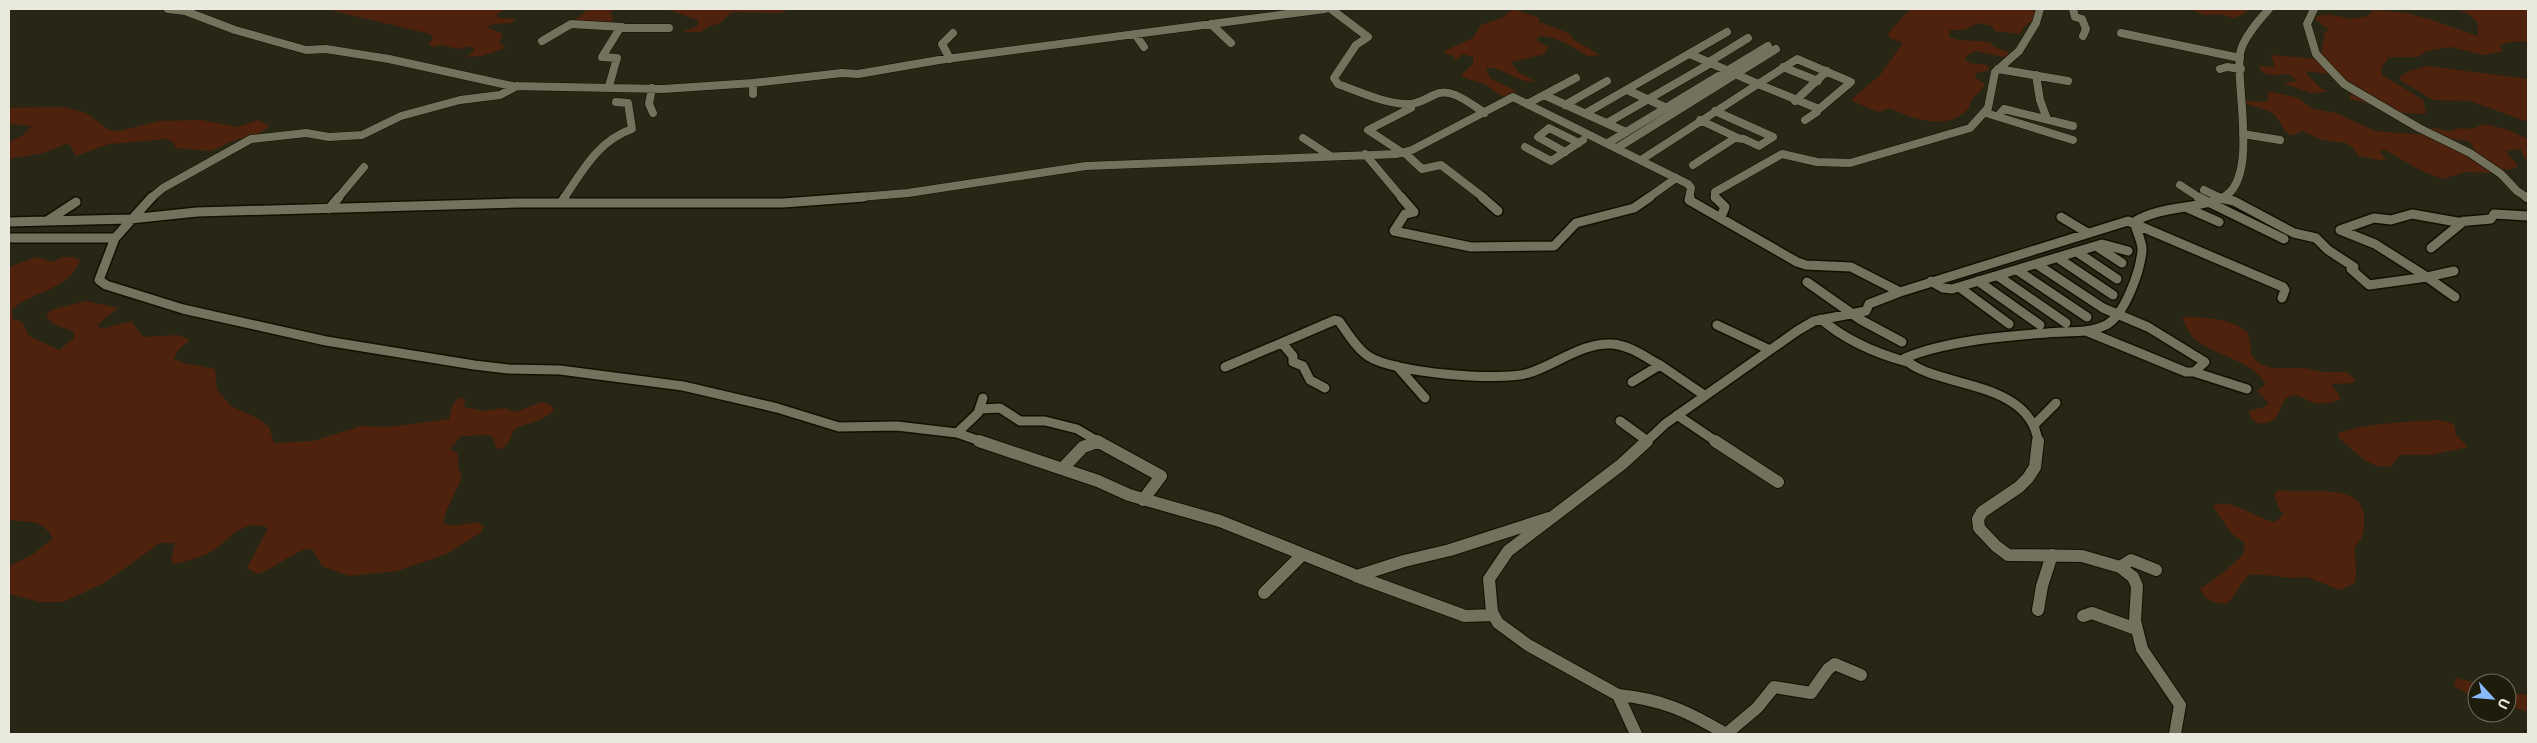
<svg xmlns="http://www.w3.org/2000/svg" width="2537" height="743" font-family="'Noto Sans',sans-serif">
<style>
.green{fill:#4e220c}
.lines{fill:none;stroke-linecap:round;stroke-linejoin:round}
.minor-far2-casing{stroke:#111002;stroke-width:9}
.minor-far1-casing{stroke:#111002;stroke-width:12}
.minor-casing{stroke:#111002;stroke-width:14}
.minor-far2{stroke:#72725d;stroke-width:8}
.minor-far1{stroke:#72725d;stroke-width:9}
.minor{stroke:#72725d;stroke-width:12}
</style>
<rect width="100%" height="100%" fill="#282715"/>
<path class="green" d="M325 9H505L497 14V16L500 18 516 19 512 23 495 24 486 27 503 34 499 41 505 48 482 56 467 57 475 49 470 46 458 49 441 45 433 47 428 44 433 38 430 34Z
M588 9H617L610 12 613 17 611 22 598 23 574 21Z
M661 9H791L780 13 732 12 719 24 709 26 701 32H682L697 26 699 20C686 17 674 10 661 9Z
M1513 9 1539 18V22L1568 33 1574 40 1600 55 1587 56C1576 48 1553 35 1540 36L1536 40 1548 47 1545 54 1511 62 1519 73 1535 81C1517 84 1503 66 1486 68L1490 78 1516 91 1505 97C1496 94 1492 88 1484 84 1476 80 1468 81 1461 75L1473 64V57L1463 54 1456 60 1452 55 1445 54 1444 51 1473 38 1481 25 1502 18Z
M1910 9H2040V16L2025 26 2020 34 1995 31 1992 26 1978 23 1964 30H1950L1949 37 1959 40 1990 42 1993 46 2010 53 2007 58 1976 51 1966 56 1965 60C1973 67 1982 61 1989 67L1988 71 1976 73 1975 78 1985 84C1982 90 1976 94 1972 99 1970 102 1970 107 1967 110 1945 132 1913 118 1889 108L1880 112 1875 111 1851 100 1880 75 1903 43 1890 38 1888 34Z
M2191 9H2249L2244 14 2234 18 2219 14 2204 15Z
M2456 9H2528V42C2518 41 2510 41 2500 45L2503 51 2484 55 2450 47 2426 51 2418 57H2389L2381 68 2382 75 2423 100 2426 113 2424 114 2401 113 2402 115 2375 105 2349 99 2352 92 2340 76 2307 71V75C2314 80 2318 87 2327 92L2310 93 2283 83 2297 81 2289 74 2273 75 2263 73 2259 66 2275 67 2271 55 2317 59 2321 55 2325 32 2329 30 2315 19 2317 16 2329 14 2351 19 2368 16 2373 10 2406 13 2429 19 2478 36V23L2468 14Z
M2427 66 2528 79V122L2470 101 2433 100 2400 80 2401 76 2409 71Z
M2269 91 2298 98 2313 109 2336 113 2375 131 2424 135 2444 142 2456 147 2494 173 2465 172 2443 179 2422 171 2385 150 2380 151V153L2386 159 2379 160 2359 156 2353 148 2346 143 2322 140 2303 131C2297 132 2296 137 2289 134 2283 131 2280 119 2272 113 2265 108 2254 108 2246 103V101L2267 102Z
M43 107H63L86 113 109 130 119 131 159 121 201 120 238 127 258 120 270 126 255 136 237 139 211 151 176 148 173 142 167 139 109 144 76 156 70 145 66 144 43 153 9 159V142L23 135 32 126 9 124V108Z
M2484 124 2509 130 2528 139V161L2523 156 2521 149 2505 151 2517 164V167C2504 175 2488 163 2478 154 2474 151 2473 145 2469 141L2448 138 2422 126 2449 131 2461 128 2472 129Z
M63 257H74L80 261C67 291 35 290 12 309L13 319 22 322 29 336 59 350 74 338V332L54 324 46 317 51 310 86 301 118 308 97 325 102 329 131 321 143 337 178 335 190 340 178 350 174 359 183 363 215 369 217 390 231 406 259 419 269 427 274 443 313 441 361 426 389 427 449 419 453 404 459 398 466 399 463 407 484 411 504 408 515 412 542 402 550 405 554 410C543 422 528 422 514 429L510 440 502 449 496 448 493 438 490 435 461 436 450 449 458 454V468L462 477 445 514 443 524 455 526 477 522 484 527 480 533 446 554 397 571 349 576 322 566 312 549C297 548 276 568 258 574L247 568 268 528C241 517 228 543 209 553 198 558 186 561 174 564L171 560 175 543H160L104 583 63 602H40L9 594V566L32 555 53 538C41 518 30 523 9 520V267L36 257 53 262Z
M2186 317C2208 318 2231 318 2248 333L2252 356 2259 363 2272 368H2304L2323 372H2347L2356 381 2353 383 2331 384 2340 396V400C2330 403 2322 405 2313 402 2305 400 2298 393 2290 396 2278 399 2284 427 2257 423L2251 418 2249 411 2264 407 2269 403 2257 391 2266 384C2249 357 2212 357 2192 336 2188 331 2185 324 2182 319Z
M2439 420 2454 424 2456 435 2468 447 2431 455H2400L2391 466C2370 471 2354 450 2339 438L2338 433C2370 423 2405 422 2439 420Z
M2280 490C2305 495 2365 480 2364 520 2364 525 2363 535 2361 539 2358 543 2356 543 2355 549 2355 560 2357 571 2355 583L2340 590 2307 577 2293 578 2255 574 2248 575 2228 603C2216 605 2206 600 2200 589L2223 573 2243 555 2245 543 2231 533 2213 506C2228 496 2256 519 2275 522L2284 514 2279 509 2274 493Z
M2456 678 2477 683V696L2468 694 2454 686Z
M2518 694 2528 695V712L2507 705V695Z"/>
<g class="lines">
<g class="minor-far2-casing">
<path id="minor-far2" d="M168 9 185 11 235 30 306 50 326 49 389 59 512 86 663 89 753 83 842 73 858 74 939 60 1325 9
M1331 9 1368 37 1356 45 1334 78 1338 84C1360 92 1385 104 1409 104 1418 104 1425 99 1434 95 1451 86 1470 104 1485 113
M2073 9 2075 17 2082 19 2086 29 2083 36
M2314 9 2307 24 2316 54 2344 84 2419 128 2470 153 2501 174 2517 191 2528 198
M1211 24 1231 43
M2121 33 2240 58
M1135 34 1144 47
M542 41 571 24 622 27
M1690 54 1758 84
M950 59 942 44 953 33
M1797 59 1851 82 1819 109 1758 84Z
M1709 62 1748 38
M1783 67 1818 81
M1998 69 2068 81
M2220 69 2227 67 2241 69
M2036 75 2040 100 2047 119
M753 83V94
M609 86 617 58 602 57 620 28H669
M652 88 649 104 653 113
M1627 90 1667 108
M1544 95 1626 132
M1795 101 1827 71
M1527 104 1576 78
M1565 105 1607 81
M1586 113 1727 32
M1986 113 2073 140
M1998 116 2004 109 2073 126
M1700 120 1738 138
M1805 120 1817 112 1816 109
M1607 123 1711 63
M2243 134 2280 140
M1303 138 1329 155
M1608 143 1768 46
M1525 147 1551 161 1583 140
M1617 148 1776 49
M1565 152 1538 137 1549 128 1579 143
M1403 153 1368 130 1411 108
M1405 153 1422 169 1441 165 1484 198
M1365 154 1402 198
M1641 160 1758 84
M1693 165 1735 138 1744 139 1759 146 1773 137 1715 111
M2180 185 2200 198
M2204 190 2221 198
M151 198 163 188 251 139 306 133 329 137 362 135 401 116 460 100 500 95 517 86
M338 198 364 167
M564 198C583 170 599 140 632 129L628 103 616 102
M848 198 908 193 1086 166 1397 154 1412 150 1513 97 1688 184 1691 188 1689 198
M1648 198 1676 178
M1715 198V192L1782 154 1817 162 1850 163 1970 128 1988 108 1995 72 2019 51 2036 23 2040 9
M2222 198C2260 180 2235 86 2240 54 2242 39 2259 20 2269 9"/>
</g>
<g class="minor-far1-casing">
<path id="minor-far1" d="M152 197 115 238 99 280 106 285 183 309 326 341 474 365 508 369 560 370 683 386 777 408 839 427 897 426 957 433 983 442
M1401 197 1414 212 1405 214 1394 231 1471 247 1554 246 1576 223 1634 208 1650 197
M1482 197 1498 211
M1690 197 1689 200 1797 262 1806 265 1851 267 1900 292 2128 221 2283 287 2285 290 2282 298
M1715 197 1725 207 1721 217
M2198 197 2284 239
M2215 197 2234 201 2294 233 2316 238 2328 250 2354 267 2351 269 2369 285 2427 277
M2526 197 2528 198
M76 202 47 221 130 219 197 212 518 203H783L864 197
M561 203 565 197
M2185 207 2219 222
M329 209 339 197
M2061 217 2086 232
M9 222 47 221
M9 238H115
M2096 246 2122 263
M2431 248 2464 221
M2077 252 2117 279
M2058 258 2113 295
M2038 265 2103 308 2148 327 2205 362 2194 372H2186L2086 331
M2017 270 2087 317
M2454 271 2427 277 2455 297
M1998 276 2066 323
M2427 277 2375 244 2340 230 2374 218 2391 220 2412 214 2457 222 2491 219 2494 214 2528 216
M1931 281 1943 288 1952 289 2102 244 2128 251
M1978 281 2040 325
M1807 282 1861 320 1902 342
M1959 287 2009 324
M1821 319C1846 341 1875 353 1907 362
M1717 325 1770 350
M1282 343 1293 356V362L1303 366 1310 380 1325 388
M1397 366 1425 398
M1225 367 1335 320 1339 321C1347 332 1356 348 1368 356 1393 373 1501 382 1529 373 1555 365 1583 342 1612 344 1629 345 1645 357 1660 365
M2194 372 2247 389
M1632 382 1660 365 1704 395
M981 409 1000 408 1020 421H1045L1077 429 1099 442
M1677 415 1717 442
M1620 421 1646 440
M2034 425 2056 403
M957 433 978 413 983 398
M1646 442 1665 424 1797 331 1814 321 1866 311 1869 304 1900 292
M2038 442C2032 390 1965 387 1927 372 1920 369 1909 365 1905 358 1946 341 2003 336 2047 333 2067 331 2088 334 2106 325 2125 315 2140 271 2142 251 2143 243 2136 230 2134 222 2162 205 2196 210 2225 197"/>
</g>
<g class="minor-casing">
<path id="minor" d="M979 441 1098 481 1129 495 1220 521 1357 576 1404 561 1450 550 1549 518
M1097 441 1161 476 1143 500
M1715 441 1778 482
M2038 441 2035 467 2028 478 2019 487 1982 512 1978 519 1979 528 1996 546 2008 555 2082 556 2120 567 2133 577 2137 586 2135 621 2142 649 2180 705 2175 734
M1062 469 1083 447 1097 442
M2120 567 2131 560 2156 570
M1356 576 1465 616 1493 615
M1264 593 1302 555
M2038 610 2042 586 2052 555
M2083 616 2092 613 2136 629
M1618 695C1662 699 1689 712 1726 734
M1636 734 1618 695 1528 645 1498 623 1492 612 1489 579 1508 551 1622 464 1647 441
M1726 734 1757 708 1774 687 1811 693 1828 669 1835 664 1861 675"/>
</g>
<use href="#minor-far2" class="minor-far2"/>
<use href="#minor-far1" class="minor-far1"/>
<use href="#minor" class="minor"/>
</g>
<rect width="2537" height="743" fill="none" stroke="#e9e9dd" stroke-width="20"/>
<g transform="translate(2492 698) rotate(116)"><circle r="24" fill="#1e1d0b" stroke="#6f6f5f"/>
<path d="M0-4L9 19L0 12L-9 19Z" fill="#8bbafc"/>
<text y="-8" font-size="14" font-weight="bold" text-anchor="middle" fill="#e9e9dd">U</text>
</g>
</svg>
